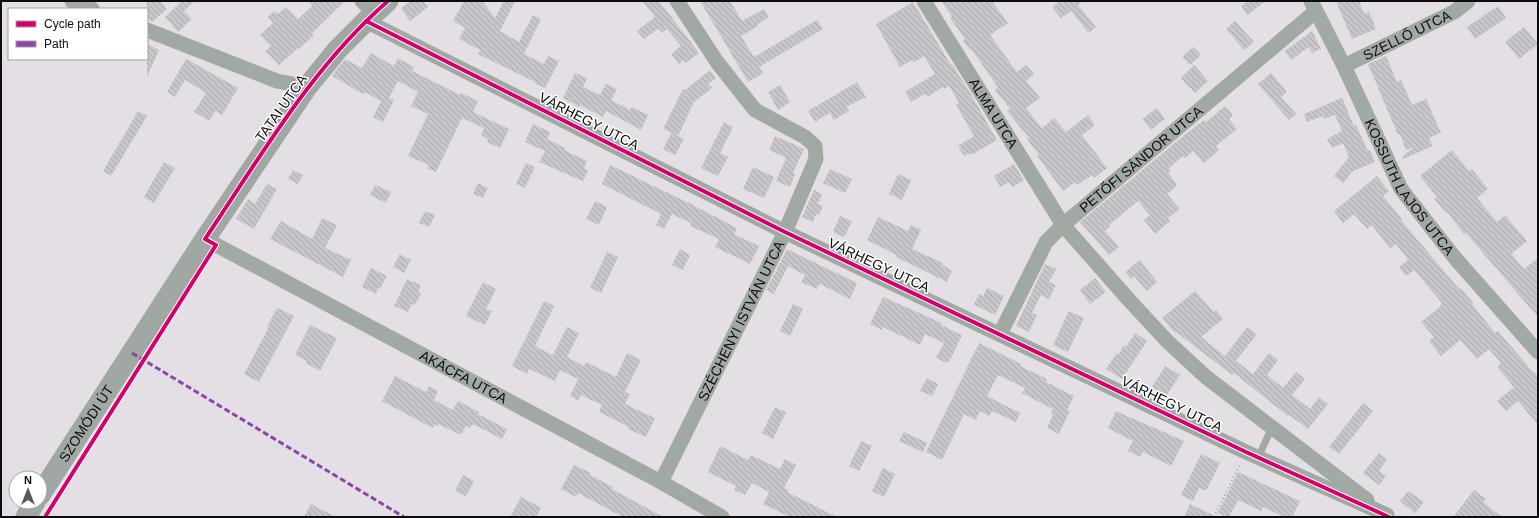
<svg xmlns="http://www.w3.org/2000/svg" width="1539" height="518" font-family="Helvetica,sans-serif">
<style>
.building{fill:url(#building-back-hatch)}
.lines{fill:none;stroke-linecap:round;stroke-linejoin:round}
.path{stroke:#a2a7a4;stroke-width:2;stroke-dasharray:1 3;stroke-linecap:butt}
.lane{stroke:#a1a9a3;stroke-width:7}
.street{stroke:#a1a9a3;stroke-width:15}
.secondary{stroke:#9fa8a2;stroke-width:21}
.quiet{stroke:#8e44ad;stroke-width:3;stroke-dasharray:6 3;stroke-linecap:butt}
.cycleway-casing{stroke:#fff;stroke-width:6}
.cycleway{stroke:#d6006c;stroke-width:4}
.labels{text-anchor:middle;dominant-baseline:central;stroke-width:3;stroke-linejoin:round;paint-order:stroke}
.street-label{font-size:14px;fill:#0e0c10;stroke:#fff}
</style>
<defs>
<pattern id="building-back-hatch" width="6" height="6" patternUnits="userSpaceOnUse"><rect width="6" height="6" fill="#c8c6cb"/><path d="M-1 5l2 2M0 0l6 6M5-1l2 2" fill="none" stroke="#aba9ad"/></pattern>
</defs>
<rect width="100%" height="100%" fill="#e3dfe5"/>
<path class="building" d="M147 1H160L167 9 152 22 147 16Z
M182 1H195L184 11 192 19 178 32 165 17Z
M308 1H345L312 33 314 35 299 49 298 48 279 65 265 51 271 46 260 35 273 23 268 17 274 11 278 14 286 7 298 19 312 6Z
M410 1H423L428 7 410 21 401 8Z
M464 1H482L495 18 504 1H515L500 31 519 42 533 15 541 19 524 54 544 64 548 56 559 61 545 88 534 83 535 82 478 54 480 50 459 39 465 28 453 21Z
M642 1H659L699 53 686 63 683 60 679 64 671 54 681 46 667 29 662 33 659 29 655 31 644 39 637 31 655 17Z
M700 1H730L742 21 764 9 769 17 757 25 758 26 741 36 754 57 817 20 823 29 759 67 763 73 748 82Z
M941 1H992L1008 23 990 35 1017 72 1026 65 1034 74 1026 81 1040 98 1026 108 1042 128 1054 118 1066 132 1088 115 1095 125 1082 135 1107 168 1094 178 1092 175 1077 185 1075 182 1063 191 1037 156 1039 155 1027 139 1029 138 1007 111 1010 109 995 90 998 87 971 49 970 50 963 41 965 39 950 18 952 16Z
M1060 1H1083L1078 5 1096 27 1089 33 1071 11 1061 18 1052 7Z
M1248 1H1266L1247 15 1241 6Z
M1336 1H1359L1364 14 1369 12 1376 29 1352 39Z
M913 2 951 65 952 64 972 96 997 140 971 155 970 153 964 156 958 146 974 136 956 105 959 103 949 86 944 89 943 87 927 97 925 94 911 102 905 92 935 74 924 56 914 62 912 60 900 67 876 24Z
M1498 6 1506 18 1475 39 1467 27Z
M1235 21 1254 42 1244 50 1226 29Z
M1524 27 1538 44 1519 59 1505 42Z
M1312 31 1321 49 1312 53 1309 47 1291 60 1285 51Z
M147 44 159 50 147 77Z
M1193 47 1201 55 1190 65 1182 57Z
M371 53 394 66 398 58 414 67 412 71 460 95 461 93 478 101 473 112 509 129 500 148 487 142 488 139 481 135 484 128 462 118 436 172 427 168 429 165 408 156 428 114 411 106 418 92 398 81 389 98 394 100 383 122 373 117 381 101 365 92 363 94 332 76 345 59 362 68Z
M1386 56 1397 82 1401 80 1412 105 1426 99 1441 133 1429 138 1433 146 1403 159 1402 157 1414 147 1406 150 1400 134 1398 135 1368 64Z
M186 59 238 88 222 115 215 111 209 121 194 112 206 93 185 80 175 97 167 92Z
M1194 65 1208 81 1195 93 1181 78Z
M710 70 716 78 708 84 712 88 694 102 678 136 663 129 683 89 685 90Z
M575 73 587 78 583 87 600 95 606 84 617 89 611 100 630 110 632 107 648 115 641 130 606 111 603 117 580 105 579 107 563 98Z
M1271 73 1287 92 1281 97 1296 114 1289 120 1258 84Z
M857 82 866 97 846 107 849 111 834 120 830 113 815 122 808 111Z
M780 85 790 102 778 110 768 92Z
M1342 98 1354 126 1356 125 1368 151 1370 150 1375 162 1353 171 1343 183 1334 176 1349 157 1343 143 1332 148 1327 139 1342 131 1335 115 1324 119 1323 116 1307 122 1304 114Z
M1225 106 1233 115 1229 119 1237 129 1216 146 1219 150 1204 163 1193 151 1185 158 1183 156 1169 168 1171 171 1168 173 1177 185 1167 194 1180 209 1168 218 1170 221 1155 234 1144 220 1150 215 1138 201 1109 225 1110 227 1105 231 1119 247 1109 255 1080 222 1182 137 1204 120 1206 122Z
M1157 108 1165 119 1151 130 1142 119Z
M138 111 147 116 111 176 103 171Z
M724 122 733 127 720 153 728 157 718 176 701 168Z
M533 124 550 132 547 139 565 148 564 150 587 161 584 168 588 170 583 181 539 162 545 151 525 142Z
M671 133 684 139 675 155 663 149Z
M775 136 804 149 793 173 795 174 790 187 776 181 786 158 769 150Z
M1452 150 1469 171 1472 169 1488 189 1477 198 1497 222 1505 215 1527 241 1511 254 1524 269 1538 258V317L1466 233 1464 234 1448 213 1447 214 1434 199 1437 197 1420 176Z
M164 162 175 168 154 203 144 197Z
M526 163 535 167 525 188 516 184Z
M1014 164 1024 180 1012 187 1009 182 1000 187 994 176Z
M610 165 689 203 737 228 734 234 759 246 750 264 715 247 719 239 690 226 691 223 672 214 664 229 656 225 661 214 602 184Z
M753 167 774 177 764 198 743 189Z
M830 169 852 179 845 193 823 183Z
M293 170 303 175 298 184 288 179Z
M898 174 911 180 902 200 889 194Z
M1377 176 1389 191 1383 196 1402 219 1401 220 1459 289 1461 288 1473 303 1472 304 1495 333 1498 331 1533 372 1534 371 1538 377V425L1518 401 1506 411 1497 401 1514 387 1497 367 1501 363 1489 349 1477 359 1460 340 1441 356 1429 341 1434 337 1421 322 1441 306 1440 305 1442 303 1414 270 1406 276 1399 267 1408 260 1396 244 1390 249 1372 225 1367 229 1354 214 1343 223 1334 211Z
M478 183 488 188 483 198 473 194Z
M267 184 277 189 254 229 236 219 248 199 255 204Z
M375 185 391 192 386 203 370 195Z
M814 190 822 194 818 204 823 206 819 215 816 214 813 222 802 217Z
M595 201 607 207 599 225 586 219Z
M425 211 435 215 429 227 419 223Z
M840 216 852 221 844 237 833 232Z
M878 217 908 231 911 225 921 230 912 249 943 263 942 265 952 270 947 282 896 257 897 255 867 240Z
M322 218 337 225 325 248 351 260 343 277 270 239 281 221 312 239Z
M680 249 690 255 683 270 672 265Z
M787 249 857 283 850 299 820 284 817 289 801 282 805 275 788 266 774 294 766 290Z
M607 252 618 257 601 293 590 288Z
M400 254 411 260 404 273 393 267Z
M1140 260 1157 282 1147 291 1134 276 1131 279 1125 272Z
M1045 264 1056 269 1049 282 1056 285 1049 299 1041 295 1032 313 1037 315 1029 332 1016 326Z
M371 268 387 276 380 289 378 288 376 294 362 287Z
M1095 278 1106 292 1090 304 1080 290Z
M407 279 421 285 418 292 421 294 415 305 412 304 408 312 394 306Z
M483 282 496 289 486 309 492 311 485 325 466 316Z
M987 288 1004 296 995 315 974 305 979 294 983 296Z
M1195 291 1214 312 1216 310 1223 319 1201 337 1225 356 1247 327 1257 334 1236 361 1253 374 1269 353 1278 360 1267 375 1283 388 1296 372 1305 379 1292 395 1310 409 1319 397 1328 404 1308 429 1289 415 1288 416 1234 373 1232 375 1176 332 1175 333 1162 318Z
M883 297 942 323 941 325 962 335 949 362H945L936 358 944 343 925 334 920 345 883 327 882 330 870 324Z
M544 301 554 306 535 346 553 355 567 327 579 333 567 357 584 366 586 362 616 377 627 353 641 360 625 392 630 394 625 404 655 418 646 437 628 429 629 427 599 412 602 405 581 395 578 401 570 396 578 379 560 370 555 381 529 369 527 374 512 366Z
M793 304 803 309 790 336 780 331Z
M277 308 294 316 259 382 244 374 269 327H267Z
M1069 311 1084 318 1068 352 1053 345Z
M310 325 337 338 320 371 306 363 307 361 295 355Z
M1135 333 1147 341 1122 379 1106 369 1116 354 1118 355 1124 345 1126 347Z
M979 343 1021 364 1020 366 1047 379 1046 382 1074 396 1067 410 1070 411 1059 434 1047 428 1053 415 1051 413 1053 409 1022 393 1025 388 998 375 987 396 1020 413 1016 422 992 411 989 416 980 411 976 420 964 414 942 460 926 452Z
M1165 366 1180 375 1166 396 1152 387Z
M395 376 426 392 429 386 438 391 434 400 453 410 458 401 479 412 478 414 507 429 502 439 473 424 470 428 466 426 461 435 438 424V426L435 424 433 428 382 401Z
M927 378 938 384 932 396 920 391Z
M1363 403 1373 411 1339 454 1329 447Z
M775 407 786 412 773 439 762 433Z
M1116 411 1184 441 1171 466 1143 452 1140 457 1128 451 1133 441 1108 428Z
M904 432 927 443 923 452 899 441Z
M861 441 872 446 859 471 849 466Z
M720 446 748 460 751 455 780 469 785 459 796 465 784 488 789 490 787 492 837 517H790L763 504 769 492 752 483 745 495 734 490 736 486 708 472Z
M1379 453 1387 459 1379 471 1386 476 1379 485 1363 473Z
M1201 454 1220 463 1206 491 1199 488 1193 501 1181 495Z
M574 465 591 473 590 475 613 487 612 489 663 517H623L578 493 576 497 561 489Z
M883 468 895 474 884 497 872 491Z
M1238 472 1300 501 1292 517H1284L1263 507 1261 511 1238 500 1229 517H1226L1218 513Z
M463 475 474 481 466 496 455 491Z
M1474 490 1486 499 1483 502 1502 517H1453Z
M1408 491 1424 502 1415 513 1400 501Z
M521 497 541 508 536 517H510Z
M311 504 336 517H304Z
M1190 504 1217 517H1184Z"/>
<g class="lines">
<path class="path" d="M1214 517 1240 464"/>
<path class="lane" d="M1258 458 1272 427"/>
<g class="street">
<path d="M72 1 92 9"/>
<path d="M362 1 374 13"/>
<path id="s1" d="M924 1 1063 225 1129 300 1167 341 1206 377 1367 500"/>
<path id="s2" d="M1311 1 1344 66 1401 189 1455 258 1538 352"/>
<path d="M366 21 785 232 1246 452 1387 515"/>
<path d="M147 30 277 81 307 87"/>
<path id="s3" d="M1344 66 1454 12 1468 1"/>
<path id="s4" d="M205 239 661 482 722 517"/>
<path id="s5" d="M1000 334 1046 242 1063 225 1316 11"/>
<path id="s6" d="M661 482 785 232 816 159 815 146 805 137 755 110 717 62 677 1"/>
</g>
<g class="secondary">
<path id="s7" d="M40 495 205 239 307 87 338 49 366 21 388 1"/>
<path d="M26 517 35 502"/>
</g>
<path class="quiet" d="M132 353 404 517"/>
<g class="cycleway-casing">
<path id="cycleway" d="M366 21 785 232 1246 452 1389 517
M45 517 216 245 205 239C261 156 312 67 388 1"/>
</g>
<use href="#cycleway" class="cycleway"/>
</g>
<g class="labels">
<g class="street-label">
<text stroke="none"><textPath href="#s3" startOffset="70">SZELLŐ UTCA</textPath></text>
<text transform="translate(281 108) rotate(-55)">TATAI UTCA</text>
<text stroke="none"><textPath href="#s1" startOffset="132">ALMA UTCA</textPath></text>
<text transform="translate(589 121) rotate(27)">VÁRHEGY UTCA</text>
<text stroke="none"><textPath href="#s5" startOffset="229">PETŐFI SÁNDOR UTCA</textPath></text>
<text stroke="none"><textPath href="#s2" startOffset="211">KOSSUTH LAJOS UTCA</textPath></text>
<text transform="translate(879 265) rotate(25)">VÁRHEGY UTCA</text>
<text stroke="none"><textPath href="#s6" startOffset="180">SZÉCHENYI ISTVÁN UTCA</textPath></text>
<text stroke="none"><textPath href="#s4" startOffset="293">AKÁCFA UTCA</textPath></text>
<text transform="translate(1172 404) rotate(26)">VÁRHEGY UTCA</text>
<text stroke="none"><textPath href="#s7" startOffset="85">SZOMÓDI ÚT</textPath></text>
</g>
</g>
<rect width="1539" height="518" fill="none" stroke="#0e0c10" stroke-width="4"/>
<rect x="8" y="8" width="140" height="52" fill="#ffffff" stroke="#9f9e9f"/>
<rect x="16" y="21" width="20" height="6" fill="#d6006c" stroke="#9f9e9f"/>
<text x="44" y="28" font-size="12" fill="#0e0c10">Cycle path</text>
<rect x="16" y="41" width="20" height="6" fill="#8e44ad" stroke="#9f9e9f"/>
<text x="44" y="48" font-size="12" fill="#0e0c10">Path</text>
<g transform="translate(28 490)"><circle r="19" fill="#ffffff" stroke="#9f9e9f"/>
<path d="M0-3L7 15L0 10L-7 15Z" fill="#59565b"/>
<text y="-6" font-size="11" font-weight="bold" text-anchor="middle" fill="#0e0c10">N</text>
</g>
</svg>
